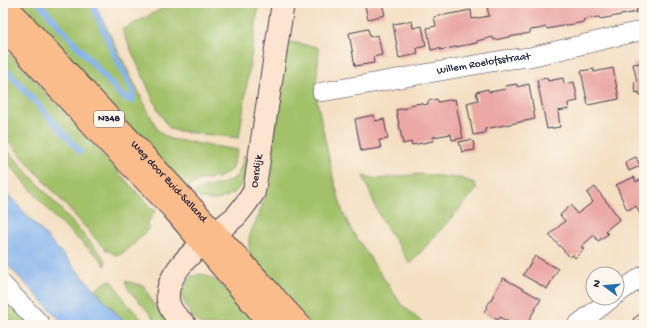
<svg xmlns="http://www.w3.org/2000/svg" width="647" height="328" font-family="'Gochi Hand',sans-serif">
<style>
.green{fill:#a2c169;stroke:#627252}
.water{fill:#84b3ef;stroke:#536a95}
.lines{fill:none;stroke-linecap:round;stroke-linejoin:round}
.stream{stroke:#84b3ef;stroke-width:6}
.building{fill:#eba8a4}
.street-casing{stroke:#423e4f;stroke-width:20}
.secondary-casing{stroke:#423e4f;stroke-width:24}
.primary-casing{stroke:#423e4f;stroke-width:24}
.street{stroke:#fff;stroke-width:19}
.secondary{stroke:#fde4d1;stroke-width:22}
.primary{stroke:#fabc8b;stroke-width:22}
.labels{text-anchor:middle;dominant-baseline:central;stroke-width:3;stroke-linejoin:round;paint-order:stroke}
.shield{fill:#fbf7ec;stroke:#636270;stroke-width:1}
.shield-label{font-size:10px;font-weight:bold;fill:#22223b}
.street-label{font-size:11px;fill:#22223b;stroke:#fbf7ec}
</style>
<rect width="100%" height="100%" fill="#fbf7ec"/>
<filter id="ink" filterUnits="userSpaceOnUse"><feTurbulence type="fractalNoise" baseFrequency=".025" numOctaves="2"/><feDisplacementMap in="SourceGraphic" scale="8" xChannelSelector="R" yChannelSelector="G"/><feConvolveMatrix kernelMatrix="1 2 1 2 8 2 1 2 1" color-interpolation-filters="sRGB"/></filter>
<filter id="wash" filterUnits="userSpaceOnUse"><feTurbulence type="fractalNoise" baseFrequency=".012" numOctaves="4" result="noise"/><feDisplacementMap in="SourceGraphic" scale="16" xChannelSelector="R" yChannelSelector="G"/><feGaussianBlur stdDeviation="0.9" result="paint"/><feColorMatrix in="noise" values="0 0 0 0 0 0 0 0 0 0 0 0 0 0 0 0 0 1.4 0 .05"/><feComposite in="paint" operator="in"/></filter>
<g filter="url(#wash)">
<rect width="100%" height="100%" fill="#f4dfc2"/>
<path class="green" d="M19 3H94L158 131 170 139 238 150 231 170 218 178 199 180 185 190Z
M169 3H259L239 138 177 131 170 129 159 112 122 30 163 8Z
M285 41 317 47 319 51 316 85 317 101 333 177 343 213 352 231 401 304 425 325H310L251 258C246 240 250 230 260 214L259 213 263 203Z
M3 46 153 210 155 208 156 210 147 224 150 227 131 247 118 256 105 249 94 237 3 135Z
M3 145 101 254 106 262 105 266 102 261 58 221 3 157Z
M244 155 250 162C249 167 248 173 246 178 236 198 211 207 193 194 216 178 238 193 244 155Z
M420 174 459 178 475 183 477 189 410 264 380 217 363 176 377 179Z
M203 274 219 282 262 325H201L191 315 181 296 183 288 192 276Z
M109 280 113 282 126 302 147 325H127L95 290Z
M125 281 144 286 153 304 170 325H160L129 290Z
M3 297 30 325H3Z"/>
<path class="water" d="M3 189 127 325H65L3 260Z"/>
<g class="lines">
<path class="stream" d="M39 3 122 96 132 101 133 91 111 47 92 3
M3 66 80 151"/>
</g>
<g id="blocks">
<path class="building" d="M382 3 385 15 368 19 365 6Z
M493 3H525L526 8 542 5V3H644V8L636 10 637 12 600 19 599 17 591 18 583 20 584 22 547 29 546 27 538 29 530 30V33L494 40 493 37 477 41V43L440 50V48L431 50 427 28 436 26 434 17 471 10 472 19 489 16 487 6 494 5Z
M412 21 413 28 422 26 426 46 417 48 418 54 399 58 393 24Z
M368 29 370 37 378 35 382 55 373 57 374 63 355 66 349 33Z
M644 59V94L639 95V92L636 93 634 82 637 81 633 64 640 63V60Z
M613 68 619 99 588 105 581 71 594 69V72Z
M547 78 548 81 563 78 564 84 574 82 578 101 568 103 569 109 558 111 560 127 547 129 537 80Z
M517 84V87L529 84 535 119 485 129V133L473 135 467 103 478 100 476 92 488 89 489 92 506 89 505 86Z
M437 99 438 102 455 99 463 138 452 140 451 134 433 137V141L412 145 411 142 403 144 396 110 410 107V105L422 103V105L428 104V101Z
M374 115 375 121 384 119 388 139 379 140 381 148 361 151 355 119Z
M470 140 473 141 475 150 462 152 459 142Z
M636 157 640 166 629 171 625 162Z
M634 177 636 182 644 178V215L641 216 636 206 627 210 616 185Z
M595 187 620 219 605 231 608 234 598 241 594 235 581 247 584 249 575 258 573 255 570 257 549 235 565 221 560 215 571 205 577 214 593 202 587 193Z
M535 256 558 269 547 289 523 275Z
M503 278 541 299 526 325H514L500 317 498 320 484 312Z
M644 311V325H630L634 321 633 319Z"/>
</g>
</g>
<g filter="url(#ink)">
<use href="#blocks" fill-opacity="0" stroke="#423e4f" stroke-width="1"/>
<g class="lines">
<g class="street-casing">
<g id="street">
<path id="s1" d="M322 92 503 60 530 57 644 30"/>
<path d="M3 285 41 325"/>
<path d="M617 294 644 275"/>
<path d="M577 325 612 298"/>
</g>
</g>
<g class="secondary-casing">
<g id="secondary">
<path id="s2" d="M185 325C180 320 174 315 171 309 153 274 213 236 235 217 242 210 248 201 254 192L283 3"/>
</g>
</g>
<g class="primary-casing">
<g id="primary">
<path id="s3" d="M4 3 300 325"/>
<path d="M3 28 96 130 172 208 271 325"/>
</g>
</g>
<use href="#street" class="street"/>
<use href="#secondary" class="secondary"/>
<use href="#primary" class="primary"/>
</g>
</g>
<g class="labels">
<rect class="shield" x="94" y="111" width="30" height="16" rx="3"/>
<g class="shield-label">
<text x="109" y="119">N348</text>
</g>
<g class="street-label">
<text stroke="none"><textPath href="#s1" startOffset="164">Willem Roelofsstraat</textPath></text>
<text stroke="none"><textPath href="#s2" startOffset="194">Oerdijk</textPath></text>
<text stroke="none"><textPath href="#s3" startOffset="243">Weg door Zuid-Salland</textPath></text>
</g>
</g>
<rect width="647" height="328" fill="none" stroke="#fbf7ec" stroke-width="16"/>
<g transform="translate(605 286) rotate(286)"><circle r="19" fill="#fbf7ec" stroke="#a4a2a5"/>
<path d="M0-3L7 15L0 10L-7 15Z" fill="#1f6fb2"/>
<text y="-6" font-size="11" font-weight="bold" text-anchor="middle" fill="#22223b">N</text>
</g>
</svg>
